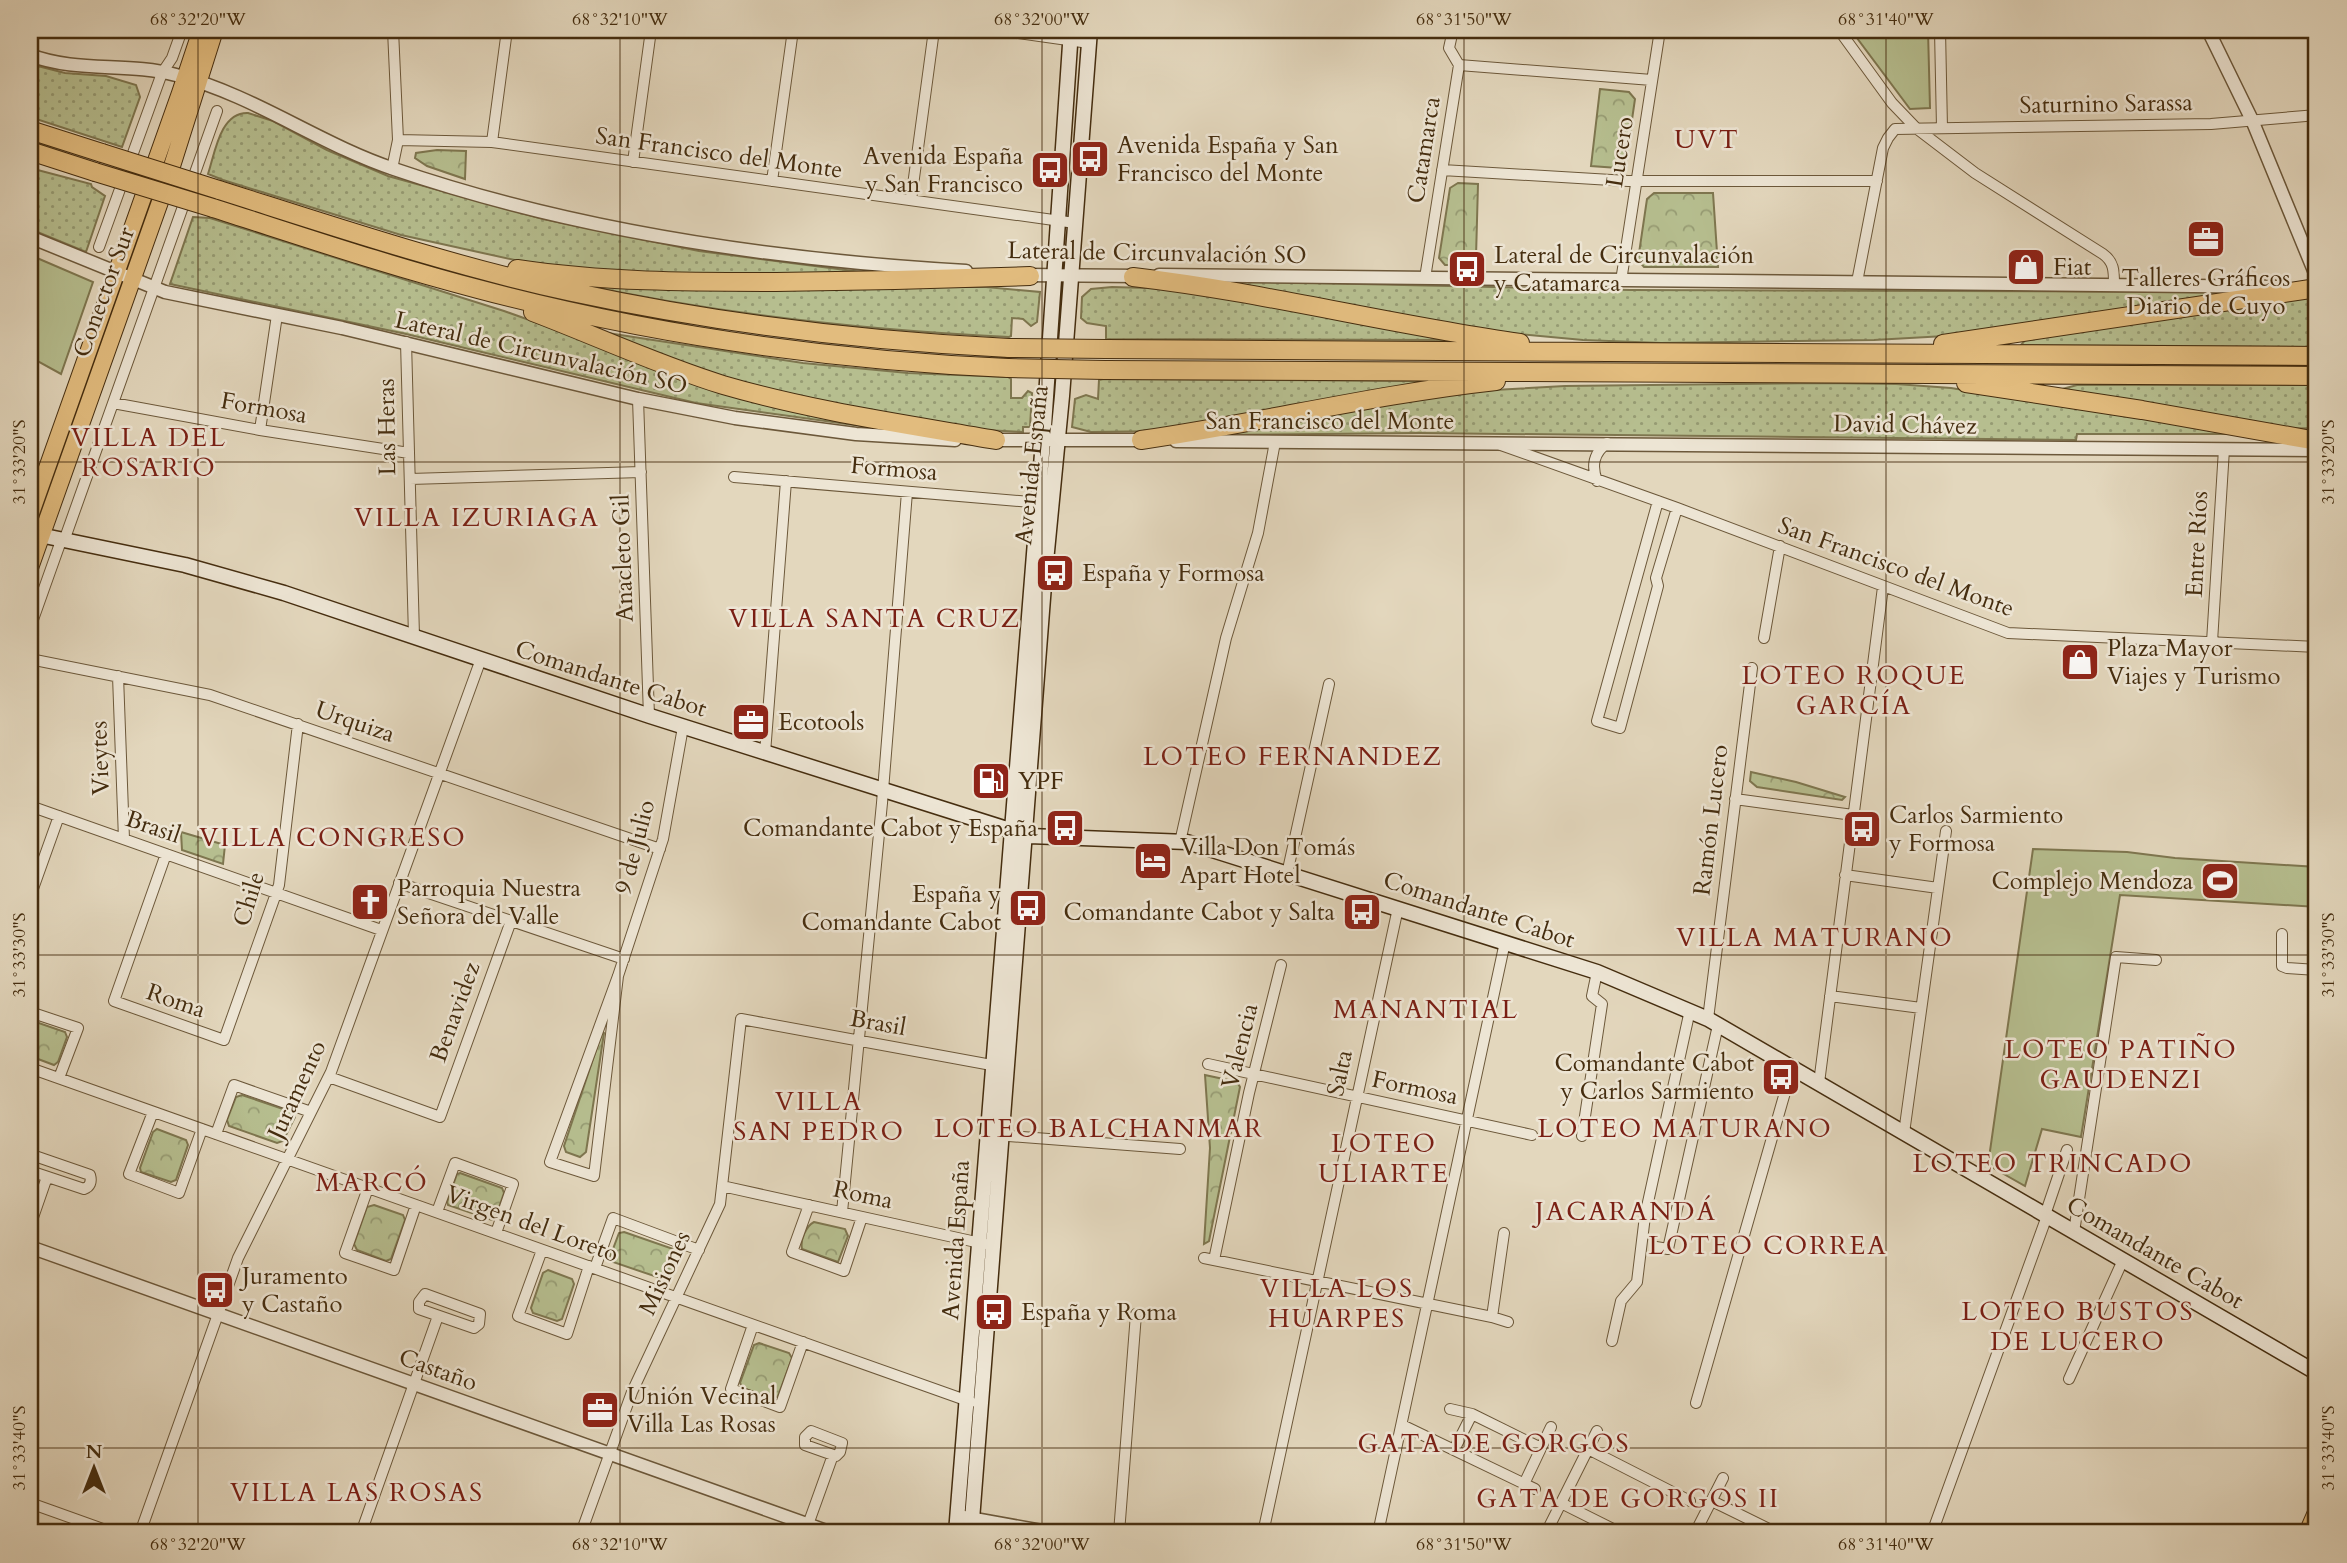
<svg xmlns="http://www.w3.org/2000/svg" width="2347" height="1563" font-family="Cardo,serif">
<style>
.grass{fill:url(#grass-dots);stroke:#7e764f;stroke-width:2}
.park{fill:url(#park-crowns);stroke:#7e764f;stroke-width:2}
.garden{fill:#b6be8f;stroke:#7e764f;stroke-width:2}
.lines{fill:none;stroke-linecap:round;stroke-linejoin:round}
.minor-casing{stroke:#6c583a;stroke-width:12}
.tertiary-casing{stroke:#6c583a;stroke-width:15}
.secondary-casing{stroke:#452d0f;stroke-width:17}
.primary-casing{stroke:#452d0f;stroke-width:18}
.motorway-casing{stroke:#452d0f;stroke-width:20}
.minor{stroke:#ede5d4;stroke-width:10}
.tertiary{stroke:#ede5d4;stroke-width:12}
.secondary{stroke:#ede5d4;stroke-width:14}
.primary{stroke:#e2bc7e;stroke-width:16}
.motorway{stroke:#e2bc7e;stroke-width:18}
.motorway-bridge-casing{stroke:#452d0f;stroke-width:20;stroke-linecap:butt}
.motorway-bridge{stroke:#e2bc7e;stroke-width:18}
.ticks{fill:none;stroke:#452d0f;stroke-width:2;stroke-opacity:0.45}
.labels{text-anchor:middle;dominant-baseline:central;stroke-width:5;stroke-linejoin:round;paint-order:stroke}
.street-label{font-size:24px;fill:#452d0f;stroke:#ede5d4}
.poi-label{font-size:24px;fill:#452d0f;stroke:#ede5d4;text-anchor:start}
.neighbourhood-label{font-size:26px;letter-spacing:2px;fill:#7a1f14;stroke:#ede5d4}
.neatline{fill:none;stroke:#452d0f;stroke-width:2.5}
.ticks-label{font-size:18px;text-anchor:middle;fill:#452d0f}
</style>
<defs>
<pattern id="grass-dots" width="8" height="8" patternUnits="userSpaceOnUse" patternTransform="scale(1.75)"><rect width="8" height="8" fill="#b6be8f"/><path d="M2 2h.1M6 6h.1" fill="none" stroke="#969b73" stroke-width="1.8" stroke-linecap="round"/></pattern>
<pattern id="park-crowns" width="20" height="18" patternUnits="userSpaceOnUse" patternTransform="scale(1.75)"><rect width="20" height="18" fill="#b6be8f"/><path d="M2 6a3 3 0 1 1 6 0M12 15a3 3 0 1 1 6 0" fill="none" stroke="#969b73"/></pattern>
</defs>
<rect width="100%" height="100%" fill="#e3d7bd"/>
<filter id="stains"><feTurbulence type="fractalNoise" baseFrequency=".00286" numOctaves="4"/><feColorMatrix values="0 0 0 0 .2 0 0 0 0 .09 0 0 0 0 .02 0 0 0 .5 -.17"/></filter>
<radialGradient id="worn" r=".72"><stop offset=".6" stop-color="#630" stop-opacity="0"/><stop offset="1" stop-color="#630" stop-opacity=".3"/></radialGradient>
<path class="grass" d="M30 64 65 73 106 76 136 85 140 97 122 147 30 117Z
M248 113 273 121 327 150 388 176 543 219 699 251 869 273 638 275 519 261 401 235 223 180 208 174C215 153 220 112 248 113Z
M30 168 91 184 92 187 105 196 86 252 30 229Z
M193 217 210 218 504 311 588 341 883 429 696 403 406 334 170 284Z
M1228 281 1630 290 2233 292 1963 335 1874 340 1661 343 1583 340 1496 332 1227 283Z
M574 283 807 287H986L1040 292 1037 322 1031 326 1023 319 1012 318 1011 336 1009 337C862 330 718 314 574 283Z
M1112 287 1183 289 1449 340 1106 339V326L1087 323 1081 318 1082 297 1091 289Z
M2317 296V347L2021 345 2026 339Z
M601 332 803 363 908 373 1008 377 1011 379V398H1022L1028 391 1032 393 1030 427H1023V432L948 428 733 383Z
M1104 379 1434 381 1165 431 1091 432 1072 427 1075 399 1086 395 1098 399 1099 380Z
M1825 383 1896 384 1951 388 2229 432 2232 434H2077L2076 440 1419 433 1212 435 1401 401 1476 391 1565 386Z
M2077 385H2317V428L2278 429 2055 391Z"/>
<path class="park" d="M1600 89 1629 92 1635 99 1626 161 1618 168 1591 166Z
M437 150 466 151 465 179 427 166 415 158 416 153Z
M1458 183 1478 184 1476 257 1468 265H1445L1439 258 1450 188Z
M1654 193H1713L1718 267H1644L1638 260 1647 199Z
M1751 772 1796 782 1845 797 1842 800 1757 787 1750 781Z
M181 832 225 845 223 864 182 850Z
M30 1020 65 1032 67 1037 58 1062 54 1065 30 1056Z
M602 1032 604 1033 586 1152 580 1157 566 1152 564 1146Z
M1205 1075 1237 1082 1240 1087 1209 1241 1204 1244 1210 1148Z
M242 1095 292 1112 295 1117 283 1141 277 1143 229 1126 227 1120 236 1097Z
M157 1129 186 1140 188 1145 176 1180 171 1182 141 1172 140 1168 153 1132Z
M460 1173 502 1188 504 1193 495 1219 492 1220 448 1205 447 1202 457 1174Z
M374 1205 403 1215 405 1220 391 1259 386 1261 357 1250 354 1244 367 1207Z
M814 1222 845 1229 848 1236 838 1262 802 1249C800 1240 806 1226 814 1222Z
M624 1232 679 1251 681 1256 670 1279 666 1280 613 1262 610 1257 619 1233Z
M548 1270 572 1279 574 1284 562 1319 557 1321 533 1313 531 1308 543 1273Z
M759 1343 789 1353 792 1358 778 1396 773 1399 743 1388 740 1383 754 1345Z"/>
<path class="garden" d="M1851 30H1928L1930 108 1910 109Z
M30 255 93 282 61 374 30 357Z
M2033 849 2127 852 2175 858 2317 867V907L2120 895 2081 1137 2042 1129 2025 1186 1988 1165Z"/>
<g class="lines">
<g class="minor-casing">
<path id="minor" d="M996 30 1089 43
M1839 30 1892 103 1916 128 1975 173 2103 254C2114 262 2114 271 2114 284
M1940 30 1942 128
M1459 65 1652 80
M398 140 492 142 1075 223
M492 142 507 30
M633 162 651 30
M392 169 398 140 393 30
M1442 170 1628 181H1877
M772 181 793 30
M911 200 934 30
M99 247 162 73 172 58 182 30
M1425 278 1459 65 1449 48 1453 30
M1621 281 1660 30
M1857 282 1883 148 1888 138 1895 129 2211 124 2317 115
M406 342 414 636
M638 399 649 716
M113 403 260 430 409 453
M260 430 277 315
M1501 445 1677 508 2008 633 2317 647
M734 477 1043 503
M410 479 641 472
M1597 481C1591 465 1594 453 1607 443
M1658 501 1597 721 1620 728 1658 586 1656 578 1677 508
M65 538 217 111
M30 628 62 538
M1764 638 1780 546
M2212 642 2224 449
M30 659 210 695 660 849
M118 676 124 839
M765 753 786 481
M1735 799 1853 815
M30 806 381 930
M1180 842 1226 638 1258 533 1275 442
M166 854 114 1001 224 1040 279 885 298 724
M1287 874 1329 684
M1845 875 1938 888
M399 883 624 959
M30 897 59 816
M2282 934V966L2287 968 2317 970
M618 976 594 1176 550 1162 618 976 663 839 683 727
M1830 996 1921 1008
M30 1012 78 1028 59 1078
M1708 1019 1752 668
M1208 1064 1532 1135
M30 1068 971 1402
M329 1077 440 1117 511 921
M1819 1083 1883 587
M153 1112 129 1174 179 1193 202 1129
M1904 1133 1946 831
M216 1134 234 1085 311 1112
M995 1135 1180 1149
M1582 1136 1602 1004 1592 996 1597 972
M30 1156 32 1155 90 1175C92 1182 90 1187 84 1189L30 1171
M722 1186 985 1244
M368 1188 345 1253 394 1270 416 1205
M809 1205 792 1252 844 1271 862 1217
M437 1212 455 1163 513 1184 496 1233
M842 1212 882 803 907 492
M2045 1215 2067 1150
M30 1226 47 1177
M2074 1232 2116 957 2156 960
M1656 1247 1668 1249 1718 1025
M542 1250 518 1316 567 1334 589 1266
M1204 1258 1492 1317 1508 1322
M1214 1260 1249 1093 1281 965
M595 1268 613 1218 699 1250
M425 1294 480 1314 479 1324 474 1328 419 1309V1302Z
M1492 1317 1504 1233
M753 1325 731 1389 780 1407 803 1342
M1612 1341 1621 1301 1637 1282 1645 1216 1690 1010
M2069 1379 2123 1260
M1696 1403 1792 1068
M1450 1409 1472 1414 1541 1448
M1402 1425 1535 1489
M811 1431 842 1443 840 1452 836 1456 805 1445V1437Z
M1588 1449 1690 1501
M1454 1450 1472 1414
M1524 1484 1551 1427
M1712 1501 1777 1533
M30 1503 114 1533
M1561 1503 1621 1533
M140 1533 238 1258 331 1072 481 659
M361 1533 438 1316
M581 1533 632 1392 720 1204 741 1019 997 1066
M805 1533 833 1455
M1119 1533 1136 1314
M1263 1533 1398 908
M1378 1533 1505 942
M1546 1533 1597 1431
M1695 1533 1723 1478
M1932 1533 2047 1216"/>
</g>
<g class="tertiary-casing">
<path id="tertiary" d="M2208 30 2252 120 2317 278
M30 55C77 73 128 62 176 75 254 95 319 144 394 169 578 232 774 260 966 271
M30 237 165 292 342 328 638 399 735 418 856 434 955 440
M1023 275 1141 276
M1159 275 2285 287
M988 440H1148
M1176 441 2317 450
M30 1247 832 1533
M958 1516 1053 1533"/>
</g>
<g class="secondary-casing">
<path id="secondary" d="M30 533 185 565 284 593 650 716 1029 836 1187 842 1597 972 1708 1019 2317 1373
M956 1533 1043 441 1071 30
M971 1533 1045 572 1062 396 1090 30"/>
</g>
<g class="primary-casing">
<path id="primary" d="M30 516 180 93 201 30
M30 568 166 185 215 30
M2307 1533 2317 1510"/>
</g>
<g class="motorway-casing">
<path id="motorway" d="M30 130 102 153
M30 151 95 172
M219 190C336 227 452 266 572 292 716 323 861 341 1009 348
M213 208C301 236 389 266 478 289 651 335 829 360 1008 368
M517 269C603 282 689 282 776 282 861 281 945 279 1030 276
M1133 277C1263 292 1391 325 1520 343
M533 312C596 336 658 365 723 385 812 411 905 424 996 440
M1943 344 2317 288
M1106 349 2317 356
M1105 370 2317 376
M1966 383 2142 410 2317 441
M1141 440C1259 423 1377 394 1496 381"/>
</g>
<use href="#minor" class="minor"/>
<use href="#tertiary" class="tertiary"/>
<use href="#secondary" class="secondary"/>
<use href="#primary" class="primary"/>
<use href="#motorway" class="motorway"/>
<g class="motorway-bridge-casing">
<path id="motorway-bridge" d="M102 153 219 190
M95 172 213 208
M1009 348 1106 349
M1008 368 1105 370"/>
</g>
<use href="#motorway-bridge" class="motorway-bridge"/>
</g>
<path class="ticks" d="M198 30V1533M620 30V1533M1042 30V1533M1464 30V1533M1886 30V1533M2308 30V1533M30 462H2317M30 955H2317M30 1448H2317"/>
<defs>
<g id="bus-square" transform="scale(2.0125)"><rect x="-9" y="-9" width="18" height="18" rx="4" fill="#8f2418" stroke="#ede5d4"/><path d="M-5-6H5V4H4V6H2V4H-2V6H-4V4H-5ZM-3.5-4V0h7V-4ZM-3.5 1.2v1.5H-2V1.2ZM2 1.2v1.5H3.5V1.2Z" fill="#fff"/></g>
<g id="office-square" transform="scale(2.0125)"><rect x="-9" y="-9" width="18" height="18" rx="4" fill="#8f2418" stroke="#ede5d4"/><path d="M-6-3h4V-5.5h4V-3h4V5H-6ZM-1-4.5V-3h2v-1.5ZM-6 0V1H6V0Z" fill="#fff"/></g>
<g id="shop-square" transform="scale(2.0125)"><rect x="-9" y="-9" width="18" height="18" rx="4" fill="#8f2418" stroke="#ede5d4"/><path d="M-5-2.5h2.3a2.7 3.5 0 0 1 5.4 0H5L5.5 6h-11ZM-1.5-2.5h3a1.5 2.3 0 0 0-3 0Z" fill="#fff"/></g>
<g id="fuel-square" transform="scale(2.0125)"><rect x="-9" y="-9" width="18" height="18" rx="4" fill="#8f2418" stroke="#ede5d4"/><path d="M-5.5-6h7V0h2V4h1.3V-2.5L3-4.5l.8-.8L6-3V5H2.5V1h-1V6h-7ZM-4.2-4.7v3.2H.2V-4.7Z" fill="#fff"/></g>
<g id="hotel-square" transform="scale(2.0125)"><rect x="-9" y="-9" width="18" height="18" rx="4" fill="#8f2418" stroke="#ede5d4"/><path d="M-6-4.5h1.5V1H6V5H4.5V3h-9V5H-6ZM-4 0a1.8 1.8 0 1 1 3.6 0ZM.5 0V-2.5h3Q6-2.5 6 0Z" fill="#fff"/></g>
<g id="stadium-square" transform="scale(2.0125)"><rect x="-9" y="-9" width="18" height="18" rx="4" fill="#8f2418" stroke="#ede5d4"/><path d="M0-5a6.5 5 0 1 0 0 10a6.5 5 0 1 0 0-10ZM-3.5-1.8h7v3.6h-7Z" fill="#fff"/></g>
<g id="church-square" transform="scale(2.0125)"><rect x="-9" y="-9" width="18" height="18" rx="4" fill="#8f2418" stroke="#ede5d4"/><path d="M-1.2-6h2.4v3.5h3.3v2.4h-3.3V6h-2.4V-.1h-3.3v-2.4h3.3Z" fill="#fff"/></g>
</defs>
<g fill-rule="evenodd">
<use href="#bus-square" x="1090" y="159"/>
<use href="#bus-square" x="1050" y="170"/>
<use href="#office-square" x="2206" y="239"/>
<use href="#shop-square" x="2026" y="267"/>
<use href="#bus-square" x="1467" y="269"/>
<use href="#bus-square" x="1055" y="573"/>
<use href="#shop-square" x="2080" y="662"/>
<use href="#office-square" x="751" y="722"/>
<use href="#fuel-square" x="991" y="781"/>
<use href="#bus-square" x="1065" y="828"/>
<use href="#bus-square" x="1862" y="829"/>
<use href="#hotel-square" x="1153" y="861"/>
<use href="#stadium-square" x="2220" y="881"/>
<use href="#church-square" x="370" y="902"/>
<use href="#bus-square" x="1028" y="908"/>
<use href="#bus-square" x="1362" y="912"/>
<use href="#bus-square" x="1781" y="1077"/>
<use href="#bus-square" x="215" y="1290"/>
<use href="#bus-square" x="994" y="1312"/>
<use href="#office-square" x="600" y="1410"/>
</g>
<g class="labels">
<g class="street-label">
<text transform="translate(2106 104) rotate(-1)">Saturnino Sarassa</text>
<text transform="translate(1424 150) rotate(-81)">Catamarca</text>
<text transform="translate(1620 152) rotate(-81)">Lucero</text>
<text transform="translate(719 153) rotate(8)">San Francisco del Monte</text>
<text transform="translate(1157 253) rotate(1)">Lateral de Circunvalación SO</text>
<text transform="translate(104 292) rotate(-70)">Conector Sur</text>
<text transform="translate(541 353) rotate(13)">Lateral de Circunvalación SO</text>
<text transform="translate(264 408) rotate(10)">Formosa</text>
<text x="1330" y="421">San Francisco del Monte</text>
<text transform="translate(1905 425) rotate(1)">David Chávez</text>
<text transform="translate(387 427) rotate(-91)">Las Heras</text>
<text transform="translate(1032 465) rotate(-84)">Avenida España</text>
<text transform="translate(894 469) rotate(5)">Formosa</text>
<text transform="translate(2197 544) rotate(-87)">Entre Ríos</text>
<text transform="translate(623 558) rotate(-92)">Anacleto Gil</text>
<text transform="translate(1896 567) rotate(20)">San Francisco del Monte</text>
<text transform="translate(611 679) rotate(18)">Comandante Cabot</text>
<text transform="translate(355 722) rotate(19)">Urquiza</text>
<text transform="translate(100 758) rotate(-92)">Vieytes</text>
<text transform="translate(1711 820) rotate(-83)">Ramón Lucero</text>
<text transform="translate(153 827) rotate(19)">Brasil</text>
<text transform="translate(635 847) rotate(-75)">9 de Julio</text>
<text transform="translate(249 899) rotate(-73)">Chile</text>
<text transform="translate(1479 910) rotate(18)">Comandante Cabot</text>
<text transform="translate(176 1001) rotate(19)">Roma</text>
<text transform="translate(455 1012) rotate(-70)">Benavidez</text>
<text transform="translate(878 1023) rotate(10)">Brasil</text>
<text transform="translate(1240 1046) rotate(-76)">Valencia</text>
<text transform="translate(1340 1073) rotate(-78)">Salta</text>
<text transform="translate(1415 1088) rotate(12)">Formosa</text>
<text transform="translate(297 1090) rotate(-65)">Juramento</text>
<text transform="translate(863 1195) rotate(12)">Roma</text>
<text transform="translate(532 1224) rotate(20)">Virgen del Loreto</text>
<text transform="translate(956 1240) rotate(-86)">Avenida España</text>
<text transform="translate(2155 1253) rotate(30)">Comandante Cabot</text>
<text transform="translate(665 1273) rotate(-65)">Misiones</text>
<text transform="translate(438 1370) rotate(20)">Castaño</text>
</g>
<g class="poi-label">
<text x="1117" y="145">Avenida España y San<tspan x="1117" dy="28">Francisco del Monte</tspan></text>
<text x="1023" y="156" text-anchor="end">Avenida España<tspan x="1023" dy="28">y San Francisco</tspan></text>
<text x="1494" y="255">Lateral de Circunvalación<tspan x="1494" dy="28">y Catamarca</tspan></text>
<text x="2053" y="267">Fiat</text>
<text x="2206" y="278" text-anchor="middle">Talleres Gráficos<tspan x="2206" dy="28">Diario de Cuyo</tspan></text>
<text x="1082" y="573">España y Formosa</text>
<text x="2107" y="648">Plaza Mayor<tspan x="2107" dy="28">Viajes y Turismo</tspan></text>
<text x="778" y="722">Ecotools</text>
<text x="1018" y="781">YPF</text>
<text x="1889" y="815">Carlos Sarmiento<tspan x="1889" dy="28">y Formosa</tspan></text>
<text x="1038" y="828" text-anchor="end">Comandante Cabot y España</text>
<text x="1180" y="847">Villa Don Tomás<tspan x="1180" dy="28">Apart Hotel</tspan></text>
<text x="2193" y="881" text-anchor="end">Complejo Mendoza</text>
<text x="397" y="888">Parroquia Nuestra<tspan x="397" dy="28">Señora del Valle</tspan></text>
<text x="1001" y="894" text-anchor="end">España y<tspan x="1001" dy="28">Comandante Cabot</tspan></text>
<text x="1335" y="912" text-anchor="end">Comandante Cabot y Salta</text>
<text x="1754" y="1063" text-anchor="end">Comandante Cabot<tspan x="1754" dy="28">y Carlos Sarmiento</tspan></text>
<text x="242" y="1276">Juramento<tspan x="242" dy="28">y Castaño</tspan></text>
<text x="1021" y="1312">España y Roma</text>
<text x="627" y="1396">Unión Vecinal<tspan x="627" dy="28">Villa Las Rosas</tspan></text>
</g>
<g class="neighbourhood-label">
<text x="1707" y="139">UVT</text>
<text x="149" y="437">VILLA DEL<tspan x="149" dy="30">ROSARIO</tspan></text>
<text x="477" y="517">VILLA IZURIAGA</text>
<text x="875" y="618">VILLA SANTA CRUZ</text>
<text x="1854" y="675">LOTEO ROQUE<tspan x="1854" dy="30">GARCÍA</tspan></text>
<text x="1293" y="756">LOTEO FERNANDEZ</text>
<text x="333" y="837">VILLA CONGRESO</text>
<text x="1815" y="937">VILLA MATURANO</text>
<text x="1426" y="1009">MANANTIAL</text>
<text x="2121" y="1049">LOTEO PATIÑO<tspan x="2121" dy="30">GAUDENZI</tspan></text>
<text x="819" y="1101">VILLA<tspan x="819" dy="30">SAN PEDRO</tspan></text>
<text x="1099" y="1128">LOTEO BALCHANMAR</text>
<text x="1685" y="1128">LOTEO MATURANO</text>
<text x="1384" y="1143">LOTEO<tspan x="1384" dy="30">ULIARTE</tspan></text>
<text x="2053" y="1163">LOTEO TRINCADO</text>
<text x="371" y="1182">MARCÓ</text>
<text x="1626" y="1211">JACARANDÁ</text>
<text x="1768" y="1245">LOTEO CORREA</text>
<text x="1337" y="1288">VILLA LOS<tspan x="1337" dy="30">HUARPES</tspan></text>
<text x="2078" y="1311">LOTEO BUSTOS<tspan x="2078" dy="30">DE LUCERO</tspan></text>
<text x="1494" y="1443">GATA DE GORGOS</text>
<text x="357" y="1492">VILLA LAS ROSAS</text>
<text x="1628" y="1498">GATA DE GORGOS II</text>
</g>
</g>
<rect width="2347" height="1563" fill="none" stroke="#e3d7bd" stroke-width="77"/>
<g transform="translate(94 1468)" stroke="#ede5d4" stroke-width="5" paint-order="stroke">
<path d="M0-5L12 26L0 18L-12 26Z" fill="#452d0f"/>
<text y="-10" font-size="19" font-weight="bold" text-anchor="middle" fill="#452d0f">N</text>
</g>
<rect x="38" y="38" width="2270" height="1486" class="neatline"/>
<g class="ticks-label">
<text x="198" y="25">68°32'20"W</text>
<text x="620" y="25">68°32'10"W</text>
<text x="1042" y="25">68°32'00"W</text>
<text x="1464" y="25">68°31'50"W</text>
<text x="1886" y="25">68°31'40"W</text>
<text transform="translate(19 462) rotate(-90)" y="6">31°33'20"S</text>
<text transform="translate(2328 462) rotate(-90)" y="6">31°33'20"S</text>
<text transform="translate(19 955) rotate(-90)" y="6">31°33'30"S</text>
<text transform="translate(2328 955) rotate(-90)" y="6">31°33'30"S</text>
<text transform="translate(19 1448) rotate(-90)" y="6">31°33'40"S</text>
<text transform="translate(2328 1448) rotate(-90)" y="6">31°33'40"S</text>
<text x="198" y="1550">68°32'20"W</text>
<text x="620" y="1550">68°32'10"W</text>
<text x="1042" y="1550">68°32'00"W</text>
<text x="1464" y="1550">68°31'50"W</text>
<text x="1886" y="1550">68°31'40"W</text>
</g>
<rect width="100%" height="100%" filter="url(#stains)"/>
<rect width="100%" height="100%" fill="url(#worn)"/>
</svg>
